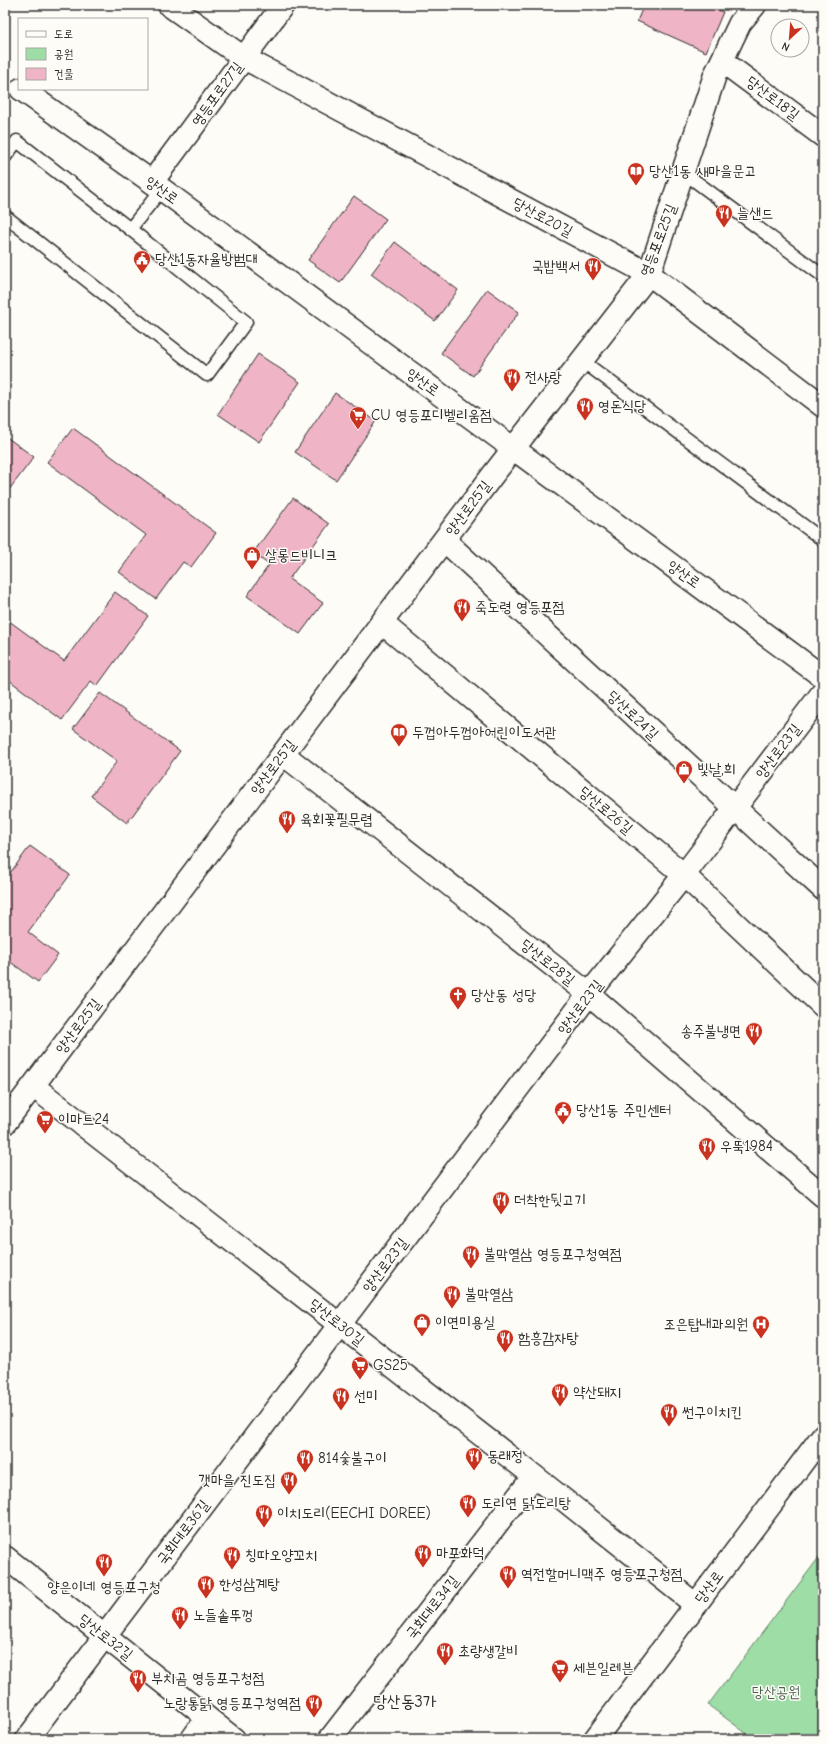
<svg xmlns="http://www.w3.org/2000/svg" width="828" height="1744" font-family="'Comic Neue','Poor Story',sans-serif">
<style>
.green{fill:#9edda6;stroke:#648468}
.building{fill:#efb5c7;stroke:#2b2b2b}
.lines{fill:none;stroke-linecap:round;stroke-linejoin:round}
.lane-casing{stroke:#2b2b2b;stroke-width:15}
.street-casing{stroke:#2b2b2b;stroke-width:25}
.secondary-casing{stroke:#2b2b2b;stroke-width:25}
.lane{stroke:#fdfcf7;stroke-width:12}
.street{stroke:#fdfcf7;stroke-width:22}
.secondary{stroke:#fdfcf7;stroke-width:22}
.labels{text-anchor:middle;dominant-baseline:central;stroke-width:3;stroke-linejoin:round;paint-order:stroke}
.street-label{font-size:15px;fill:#2b2b2b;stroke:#fdfcf7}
.poi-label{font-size:15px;fill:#2b2b2b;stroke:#fdfcf7;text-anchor:start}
.park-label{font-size:15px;fill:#4e6050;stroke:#fdfcf7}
.quarter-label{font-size:17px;fill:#2b2b2b;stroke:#fdfcf7}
</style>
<rect width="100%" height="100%" fill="#fdfcf7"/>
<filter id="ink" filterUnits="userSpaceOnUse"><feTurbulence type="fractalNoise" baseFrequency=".025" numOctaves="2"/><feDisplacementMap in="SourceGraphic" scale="8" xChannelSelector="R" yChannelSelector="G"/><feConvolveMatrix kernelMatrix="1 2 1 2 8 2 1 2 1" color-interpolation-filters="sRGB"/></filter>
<g filter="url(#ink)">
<path class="green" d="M823 1552V1739H754L708 1705Z"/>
<path class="building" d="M644 5H706L723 12 706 52 637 21Z
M354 196 386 219 340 283 308 260Z
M395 242 458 290 435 321 371 274Z
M487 289 519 312 473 376 441 353Z
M258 354 300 382 259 442 218 414Z
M335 393 376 421 336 480 295 452Z
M73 428 216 533 191 567 183 562 156 599 119 572 146 535 47 462Z
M5 436 34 457 5 495Z
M293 498 329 524 289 579 323 603 300 634 247 596 269 565 253 553Z
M115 592 148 616 97 686 91 681 62 720 5 677V618L64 661Z
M100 693 180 751 127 823 91 796 117 761 73 729Z
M30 846 70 875 28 932 58 955 38 982 5 958V880Z"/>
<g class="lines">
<g class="lane-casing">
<path id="lane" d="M5 157 17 141 130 229 246 322 207 375 5 216
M683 172 823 276
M130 229 162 189
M581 360 823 540"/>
</g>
<g class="street-casing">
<path id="street" d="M169 5 244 58 649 274 823 406
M722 61 823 136
M152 182 283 5
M444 540 823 889
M382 623 684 875 823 1006
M283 754 589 994 823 1196
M33 1086 534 1476 696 1605
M5 1123 492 476 649 274 715 75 740 23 755 5
M5 1557 234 1739
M27 1739 589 994 684 875 823 692
M192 1739 207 1718
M330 1739 534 1476"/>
</g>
<g class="secondary-casing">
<path id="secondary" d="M21 89 152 182 823 677
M595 1739 823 1435"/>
</g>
<use href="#lane" class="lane"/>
<use href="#street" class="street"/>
<use href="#secondary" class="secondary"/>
</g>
</g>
<defs>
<g id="library-pin" transform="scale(0.9)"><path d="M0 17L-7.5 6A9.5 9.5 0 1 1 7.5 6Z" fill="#c8321e" stroke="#fdfcf7"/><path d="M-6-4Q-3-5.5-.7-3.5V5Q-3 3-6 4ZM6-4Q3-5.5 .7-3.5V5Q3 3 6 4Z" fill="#fff"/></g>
<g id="restaurant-pin" transform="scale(0.9)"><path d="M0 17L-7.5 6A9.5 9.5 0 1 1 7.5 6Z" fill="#c8321e" stroke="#fdfcf7"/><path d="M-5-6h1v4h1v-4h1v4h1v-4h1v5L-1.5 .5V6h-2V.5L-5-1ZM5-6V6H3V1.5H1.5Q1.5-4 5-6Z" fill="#fff"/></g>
<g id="civic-pin" transform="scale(0.9)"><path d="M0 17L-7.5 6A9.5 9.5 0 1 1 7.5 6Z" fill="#c8321e" stroke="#fdfcf7"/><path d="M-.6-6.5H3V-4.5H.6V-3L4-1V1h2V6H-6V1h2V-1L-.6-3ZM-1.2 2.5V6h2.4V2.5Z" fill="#fff"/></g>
<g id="supermarket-pin" transform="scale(0.9)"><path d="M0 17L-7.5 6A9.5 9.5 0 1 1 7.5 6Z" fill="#c8321e" stroke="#fdfcf7"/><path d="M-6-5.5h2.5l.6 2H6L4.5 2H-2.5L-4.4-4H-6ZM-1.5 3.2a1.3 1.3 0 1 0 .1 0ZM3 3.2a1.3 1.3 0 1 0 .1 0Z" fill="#fff"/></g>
<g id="shop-pin" transform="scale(0.9)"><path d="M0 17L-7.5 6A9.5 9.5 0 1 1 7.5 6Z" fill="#c8321e" stroke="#fdfcf7"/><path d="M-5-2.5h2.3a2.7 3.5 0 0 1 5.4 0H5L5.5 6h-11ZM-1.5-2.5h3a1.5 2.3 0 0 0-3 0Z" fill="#fff"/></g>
<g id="church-pin" transform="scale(0.9)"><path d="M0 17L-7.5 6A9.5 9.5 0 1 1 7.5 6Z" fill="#c8321e" stroke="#fdfcf7"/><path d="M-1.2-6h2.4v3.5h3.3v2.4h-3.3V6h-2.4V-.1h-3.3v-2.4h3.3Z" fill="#fff"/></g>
<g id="hospital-pin" transform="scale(0.9)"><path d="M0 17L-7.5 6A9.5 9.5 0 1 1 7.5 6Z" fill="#c8321e" stroke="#fdfcf7"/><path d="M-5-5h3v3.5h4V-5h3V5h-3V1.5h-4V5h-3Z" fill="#fff"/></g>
</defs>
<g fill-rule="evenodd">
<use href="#library-pin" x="636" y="171"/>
<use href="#restaurant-pin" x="724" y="213"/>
<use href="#civic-pin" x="142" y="259"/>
<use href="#restaurant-pin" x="593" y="266"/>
<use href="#restaurant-pin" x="512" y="377"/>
<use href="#restaurant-pin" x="585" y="406"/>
<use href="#supermarket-pin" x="358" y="415"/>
<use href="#shop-pin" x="252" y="555"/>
<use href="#restaurant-pin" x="462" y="607"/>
<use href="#library-pin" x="399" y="732"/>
<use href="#shop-pin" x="684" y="769"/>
<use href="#restaurant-pin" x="287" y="819"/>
<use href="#church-pin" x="458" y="995"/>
<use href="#restaurant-pin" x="754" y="1031"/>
<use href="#civic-pin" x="563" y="1110"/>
<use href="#supermarket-pin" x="45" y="1119"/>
<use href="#restaurant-pin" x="707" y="1146"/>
<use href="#restaurant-pin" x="501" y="1200"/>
<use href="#restaurant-pin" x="471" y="1254"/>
<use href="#restaurant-pin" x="452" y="1294"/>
<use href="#shop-pin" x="422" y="1322"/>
<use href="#hospital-pin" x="761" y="1324"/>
<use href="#restaurant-pin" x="505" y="1338"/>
<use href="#supermarket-pin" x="360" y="1365"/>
<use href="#restaurant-pin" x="560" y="1392"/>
<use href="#restaurant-pin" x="341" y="1396"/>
<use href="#restaurant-pin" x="669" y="1412"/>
<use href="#restaurant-pin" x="474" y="1456"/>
<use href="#restaurant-pin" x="305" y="1458"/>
<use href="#restaurant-pin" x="289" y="1480"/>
<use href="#restaurant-pin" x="468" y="1503"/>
<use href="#restaurant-pin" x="264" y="1513"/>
<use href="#restaurant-pin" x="423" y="1553"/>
<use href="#restaurant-pin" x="232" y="1555"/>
<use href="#restaurant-pin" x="104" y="1562"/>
<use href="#restaurant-pin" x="508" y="1574"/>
<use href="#restaurant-pin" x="206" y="1584"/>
<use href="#restaurant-pin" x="180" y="1615"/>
<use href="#restaurant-pin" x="445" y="1651"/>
<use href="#supermarket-pin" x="560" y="1668"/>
<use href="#restaurant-pin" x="138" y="1678"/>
<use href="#restaurant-pin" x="314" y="1703"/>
</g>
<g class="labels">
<g class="street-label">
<text transform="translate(217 94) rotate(-54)">영등포로27길</text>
<text transform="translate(773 98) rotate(37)">당산로18길</text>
<text transform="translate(162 190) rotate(36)">양산로</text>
<text transform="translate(543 217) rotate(28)">당산로20길</text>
<text transform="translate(658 240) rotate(-69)">영등포로25길</text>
<text transform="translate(423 382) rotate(36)">양산로</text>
<text transform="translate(468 508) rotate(-53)">양산로25길</text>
<text transform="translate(684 574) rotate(36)">양산로</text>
<text transform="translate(633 715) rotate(43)">당산로24길</text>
<text transform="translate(778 751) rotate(-53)">양산로23길</text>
<text transform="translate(273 767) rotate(-53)">양산로25길</text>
<text transform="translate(606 810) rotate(40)">당산로26길</text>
<text transform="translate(548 962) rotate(38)">당산로28길</text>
<text transform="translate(580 1007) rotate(-53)">양산로23길</text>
<text transform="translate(78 1026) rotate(-53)">양산로25길</text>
<text transform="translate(385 1265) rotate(-53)">양산로23길</text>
<text transform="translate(337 1322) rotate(38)">당산로30길</text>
<text transform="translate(183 1532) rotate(-53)">국회대로36길</text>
<text transform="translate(709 1587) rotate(-53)">당산로</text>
<text transform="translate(432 1607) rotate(-52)">국회대로34길</text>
<text transform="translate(106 1637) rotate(38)">당산로32길</text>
</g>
<g class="poi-label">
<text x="649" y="171">당산1동 새마을문고</text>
<text x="737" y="213">늘샌드</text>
<text x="155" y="259">당산1동자율방범대</text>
<text x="580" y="266" text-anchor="end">국밥백서</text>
<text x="525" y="377">전사랑</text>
<text x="598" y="406">영돈식당</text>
<text x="371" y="415">CU 영등포디벨리움점</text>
<text x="265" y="555">살롱드비니크</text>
<text x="475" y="607">죽도령 영등포점</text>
<text x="412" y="732">두껍아두껍아어린이도서관</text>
<text x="697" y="769">빛날,희</text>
<text x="300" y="819">육회꽃필무렵</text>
<text x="471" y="995">당산동 성당</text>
<text x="741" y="1031" text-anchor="end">송주불냉면</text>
<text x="576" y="1110">당산1동 주민센터</text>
<text x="58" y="1119">이마트24</text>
<text x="720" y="1146">우뚝1984</text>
<text x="514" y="1200">더착한뒷고기</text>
<text x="484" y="1254">불막열삼 영등포구청역점</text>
<text x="465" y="1294">불막열삼</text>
<text x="435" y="1322">이연미용실</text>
<text x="748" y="1324" text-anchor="end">조은탑내과의원</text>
<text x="518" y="1338">함흥감자탕</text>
<text x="373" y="1365">GS25</text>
<text x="573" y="1392">약산돼지</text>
<text x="354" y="1396">선미</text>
<text x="682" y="1412">썬구이치킨</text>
<text x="487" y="1456">동래정</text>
<text x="318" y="1458">814숯불구이</text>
<text x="276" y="1480" text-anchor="end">갯마을 진도집</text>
<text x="481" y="1503">도리연 닭도리탕</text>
<text x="277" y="1513">이치도리(EECHI DOREE)</text>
<text x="436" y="1553">마포화덕</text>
<text x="245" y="1555">칭따오양꼬치</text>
<text x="521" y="1574">역전할머니맥주 영등포구청점</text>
<text x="219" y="1584">한성삼계탕</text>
<text x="104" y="1587" text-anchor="middle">양은이네 영등포구청</text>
<text x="193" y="1615">노들솥뚜껑</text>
<text x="458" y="1651">초량생갈비</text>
<text x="573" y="1668">세븐일레븐</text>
<text x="151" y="1678">부치곰 영등포구청점</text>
<text x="301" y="1703" text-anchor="end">노랑통닭 영등포구청역점</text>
</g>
<g class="park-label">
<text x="776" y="1692">당산공원</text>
</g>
<g class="quarter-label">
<text x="405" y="1701">당산동3가</text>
</g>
</g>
<rect width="828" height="1744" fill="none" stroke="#fdfcf7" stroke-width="20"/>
<rect x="10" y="10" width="808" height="1724" fill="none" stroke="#2b2b2b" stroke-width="1.5" filter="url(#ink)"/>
<rect x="18" y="18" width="130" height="72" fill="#fdfcf7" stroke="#a9a8a5"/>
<rect x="26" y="31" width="20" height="6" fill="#fdfcf7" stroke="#a9a8a5"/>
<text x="54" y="38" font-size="12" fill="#2b2b2b">도로</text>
<rect x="26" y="48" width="20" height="12" fill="#9edda6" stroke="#a9a8a5"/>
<text x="54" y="58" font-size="12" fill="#2b2b2b">공원</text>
<rect x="26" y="68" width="20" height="12" fill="#efb5c7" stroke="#a9a8a5"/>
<text x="54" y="78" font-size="12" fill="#2b2b2b">건물</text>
<g transform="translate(790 38) rotate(206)"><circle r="19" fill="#fdfcf7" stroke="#a9a8a5"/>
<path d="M0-3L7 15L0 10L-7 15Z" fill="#c8321e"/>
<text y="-6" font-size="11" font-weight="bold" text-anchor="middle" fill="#2b2b2b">N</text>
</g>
</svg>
